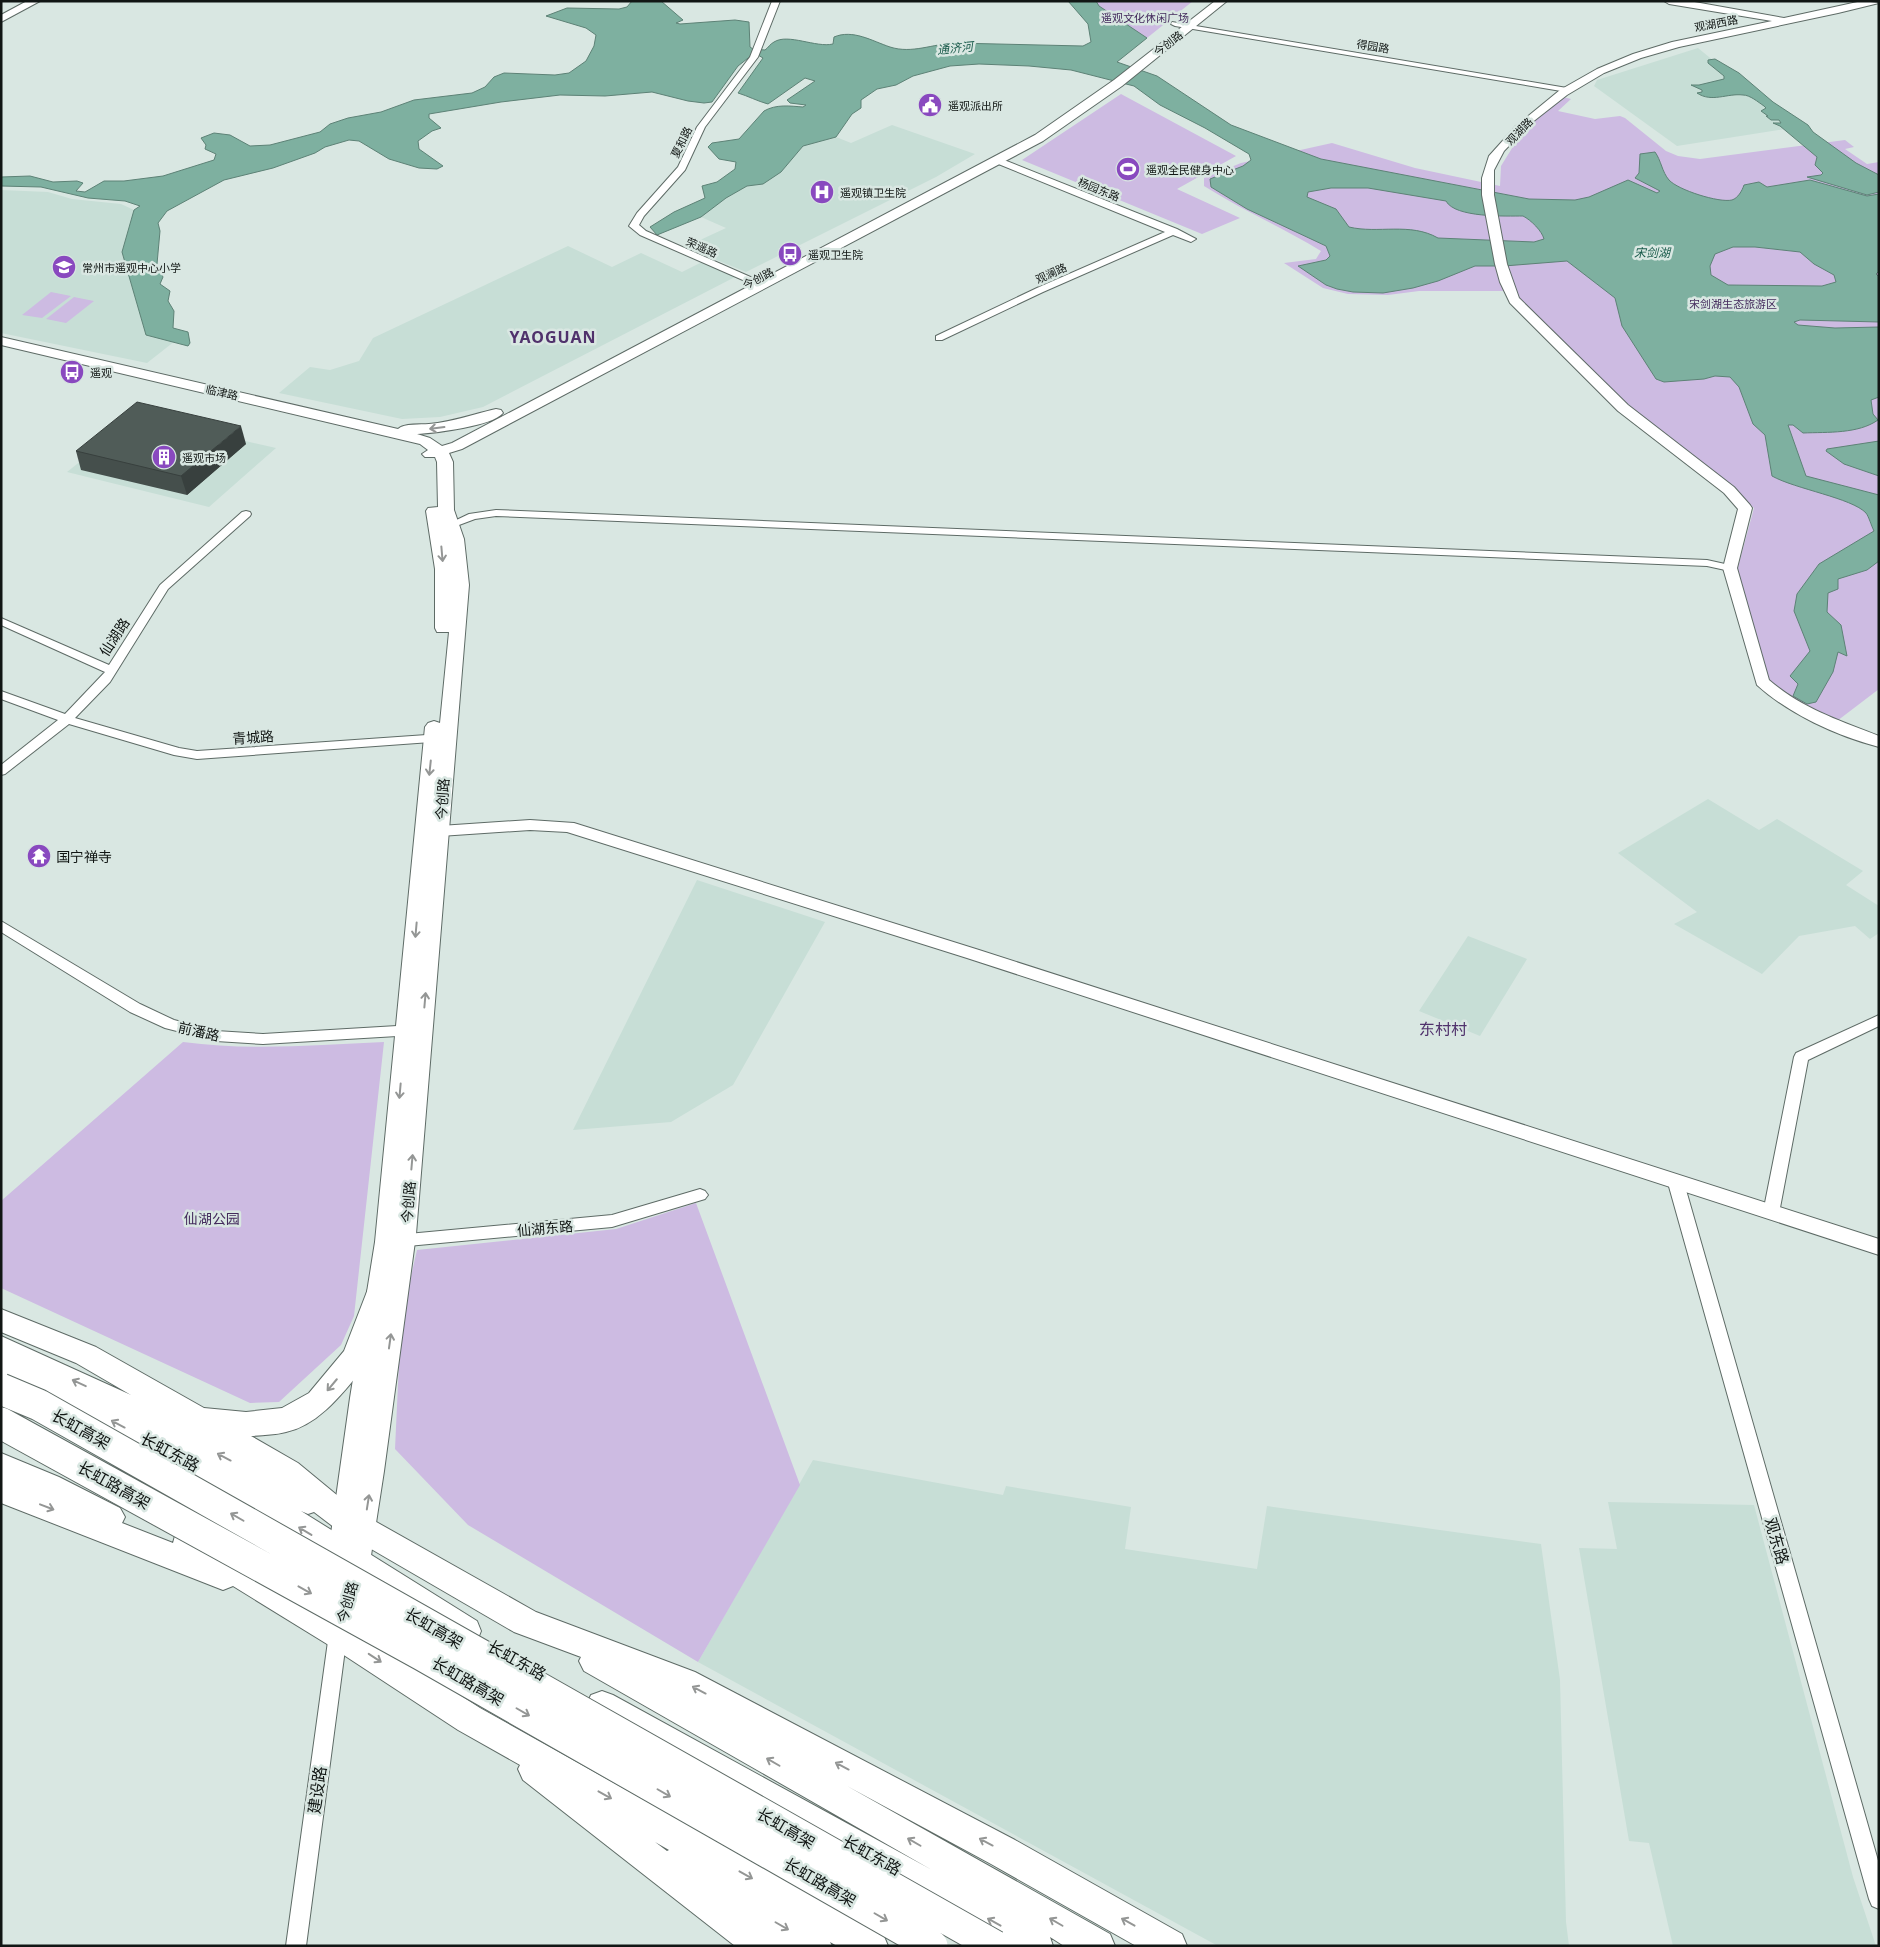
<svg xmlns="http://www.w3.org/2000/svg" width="1880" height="1947" font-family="'Noto Sans','Noto Sans SC',sans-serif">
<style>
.built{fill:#c7ded6}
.green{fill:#cdbbe2}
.water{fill:#7eb0a0;stroke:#5d8276;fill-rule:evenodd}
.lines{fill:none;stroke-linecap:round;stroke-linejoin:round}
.minor-casing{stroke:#5e6b66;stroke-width:2}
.tertiary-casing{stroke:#5e6b66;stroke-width:2}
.secondary-casing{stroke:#5e6b66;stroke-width:2}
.trunk-casing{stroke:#5e6b66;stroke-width:2}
.minor{fill:#fff;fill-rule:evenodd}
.tertiary{fill:#fff;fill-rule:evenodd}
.secondary{fill:#fff;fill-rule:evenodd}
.trunk{fill:#fff;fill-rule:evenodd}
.trunk-bridge-casing{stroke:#5e6b66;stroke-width:33;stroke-linecap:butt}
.trunk-bridge{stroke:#fff;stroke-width:31}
.wall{fill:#454f4c}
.shaded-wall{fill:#38403e}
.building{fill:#505c58;stroke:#38403e}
.oneway{stroke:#949695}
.labels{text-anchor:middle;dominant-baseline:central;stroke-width:5;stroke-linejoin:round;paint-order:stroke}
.far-park-label{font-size:11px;fill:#442b5d;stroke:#d9e7e2}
.far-street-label{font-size:11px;fill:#111614;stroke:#d9e7e2}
.far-poi-label{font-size:11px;fill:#111614;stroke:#d9e7e2;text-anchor:start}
.far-water-label{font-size:12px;font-style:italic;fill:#1a5b4b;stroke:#d9e7e2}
.street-label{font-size:14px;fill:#111614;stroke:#d9e7e2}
.poi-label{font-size:14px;fill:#111614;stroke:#d9e7e2;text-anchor:start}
.park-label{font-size:14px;fill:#442b5d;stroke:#d9e7e2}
.far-district-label{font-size:16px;font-weight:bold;letter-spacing:1px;fill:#50326c;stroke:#d9e7e2}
.quarter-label{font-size:16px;fill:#50326c;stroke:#d9e7e2}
.near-street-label{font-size:16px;fill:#111614;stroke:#d9e7e2}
</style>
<rect width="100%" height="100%" fill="#d9e7e2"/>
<path class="built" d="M1698 48 1731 75 1798 127 1677 146 1594 86 1597 80Z
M892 125 975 154 936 177 746 272 685 247 726 228 701 217 726 198 747 186 763 184 781 172 803 146 836 137 851 143Z
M1 190 48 192 72 199 121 204 134 210 122 252 146 335 175 341 147 363 1 333Z
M568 246 612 267 641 253 682 272 702 262 735 277 483 407 440 417 402 419 279 393 310 367 330 370 359 361 373 338Z
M137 416 276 448 209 507 67 472Z
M1708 799 1759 830 1777 819 1863 871 1846 885 1879 906V933L1870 939 1855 926 1799 936 1762 974 1674 924 1697 912 1618 853Z
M697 880 825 922 733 1085 671 1122 573 1130Z
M1468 936 1527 959 1480 1036 1419 1011Z
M813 1460 1003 1495 1006 1486 1131 1507 1125 1549 1257 1569 1267 1506 1541 1544 1560 1680 1566 1922 1569 1946H1218L698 1662Z
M1608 1502 1754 1505 1853 1877 1876 1946H1673L1649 1843 1629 1841 1579 1548 1617 1549Z"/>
<path class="green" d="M1096 1H1193L1147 38 1098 6Z
M1121 94 1236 156 1177 189 1240 218 1202 234 1022 160Z
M1563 97 1571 99 1558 111 1595 119 1620 116 1625 118 1666 151 1678 156 1700 159 1845 140 1854 147 1845 149 1867 164 1879 162V689L1837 721 1781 694 1766 675 1737 580 1738 567 1754 508 1631 407 1509 291H1419L1388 295 1348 294 1323 288 1284 263 1316 259 1321 251C1283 228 1242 210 1204 186V178L1241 163 1332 143 1415 168 1500 186 1501 166 1514 145 1530 125Z
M51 292 71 296 42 318 22 315Z
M74 297 94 301 66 323 46 319Z
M183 1042C250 1051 317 1045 384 1042L354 1316 341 1345 279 1402 250 1403 1 1288V1201Z
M696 1203 800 1485 698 1662 468 1525 395 1449 401 1320 417 1250 616 1229Z"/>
<path class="water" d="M632 1H661L683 20 676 23 680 24 735 20 749 22 750 47 753 49 765 50C768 48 770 44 774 42 788 33 816 48 833 44L834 37C853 29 872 41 890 47 912 54 932 44 955 43L1083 46 1091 42 1088 24 1068 1H1096L1099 6 1147 38 1117 62 1157 76 1231 125 1321 159 1529 199 1575 200 1589 197 1628 180 1657 193 1660 191 1635 178 1639 173 1640 154 1655 152C1661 160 1662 172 1669 180 1678 190 1719 203 1732 200 1738 198 1742 191 1744 185L1759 182 1767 187 1810 180 1867 196 1879 194V271L1876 274 1879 277V322L1800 320 1794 322 1798 325 1835 328 1879 327V397L1871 400 1873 414 1878 420C1858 434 1828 432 1803 433L1793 425H1788L1806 476 1879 495V561L1867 570 1838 579V589L1828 593 1827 612 1841 625 1847 656 1838 652 1833 672 1816 702 1807 704 1793 696 1798 684 1790 676 1810 651 1794 611 1797 594 1819 564 1874 531C1871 525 1869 517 1866 513 1852 498 1795 489 1772 476L1765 435 1753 424 1739 387 1730 377 1715 376 1704 379 1664 382 1656 379 1622 326 1615 298 1567 261 1504 266H1475L1438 281 1413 288 1383 293 1353 292 1337 289 1326 285 1298 266 1326 260 1330 256 1326 246 1247 209 1211 187 1210 179 1243 166 1251 160 1249 154 1205 128 1160 105 1134 86 1071 70 1029 66 979 64 950 66 913 76 896 85 877 89 861 100V108L852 114 836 137 803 146 781 172 763 184 747 186 726 198 701 217 657 235 650 227 674 212 705 198 702 186 717 182 735 169 736 162 719 159 708 147 712 143 739 139 764 111C776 104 790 106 803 107L806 105 790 103 787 100 815 81 805 78 768 104C757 101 748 96 738 93L763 58 758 55H752L738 66 712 102 704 103 688 101 652 92 605 96 560 95 501 102 429 114V118L441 128 432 131 418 141 419 149 443 166 437 169 419 168 389 159 359 141 349 140 325 147 315 153 273 168 224 180 167 211 158 223 160 231 157 264 163 277 160 284 170 291 168 301 174 311 173 328 188 332 190 343 188 346 146 335 122 252 134 210 140 206 125 201 88 198 41 187 1 186V177L30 176 53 182 77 181 83 183 76 191 85 192 104 181H124L163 176 214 160 216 154 205 149 206 145 201 138 214 133 230 135 250 146 270 145 320 132 330 124 348 118 381 112 414 100 472 93 485 87 494 77 504 73 555 75 569 73 586 61 594 46 596 35 586 28 546 16 567 8 619 9 627 7ZM1331 188H1368L1446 201C1455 218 1506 216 1523 216 1531 220 1542 231 1544 239L1534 242 1438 238C1410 222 1378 234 1349 227L1336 209 1307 197 1308 192ZM1733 247H1755L1800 252 1814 264 1834 275 1836 282 1822 286 1728 285 1711 275 1710 266 1715 254Z
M1715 59 1739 73 1773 102 1808 125 1813 132 1856 163 1879 175V192L1867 195 1807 177 1821 175 1823 173 1815 165 1817 157 1780 126 1773 123H1781L1779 120H1771L1766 116H1768L1761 111 1766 108 1764 106C1758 102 1750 95 1743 95 1727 93 1712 103 1697 93L1702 92V90L1691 85H1699L1724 79V76L1708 63V60Z
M1879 441V476L1844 464 1826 451 1827 449Z"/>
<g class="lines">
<g class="minor-casing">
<path id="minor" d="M772 1H780L758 57 705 127 685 170 644 216 639 225 646 231 755 279V283L752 284 640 235 629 226 637 213 678 167 697 127 750 57Z
M1172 22 1567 88 1571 90 1567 92 1175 26 1171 24Z
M999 158 1177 229 1196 239 1191 242 1173 235 1043 292 942 340H936V336L1037 288 1165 232 996 163V159Z
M496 510 1707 560 1734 566 1736 568 1730 571 1707 566 496 516 475 519 451 528 446 525 469 514Z
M246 511 250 512 251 514 250 516 168 589 110 682 75 718 179 748 197 751 441 734 445 735 447 738 445 741 197 759 174 755 69 724 5 774 1 775V765L58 720 1 699V691L65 714 105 672 1 625V618L109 665 160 585 242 512Z
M1 921 140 1004 174 1020 216 1031 263 1034 414 1025 419 1026 421 1030 419 1034 414 1035 263 1044 216 1041 165 1028 130 1012 1 932Z
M1879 1015V1026L1808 1060 1779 1213 1776 1217 1771 1219 1766 1217 1763 1213 1794 1057 1796 1053Z
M1676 1177 1681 1179 1684 1183 1879 1864V1909L1872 1906 1869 1899 1668 1183 1671 1179Z
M700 1189 705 1191 708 1195 705 1199 612 1227 397 1247 392 1245 389 1241 392 1237 397 1235 612 1215Z
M338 1626 344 1628 347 1634 306 1946H286L329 1634 332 1628Z"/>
</g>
<g class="tertiary-casing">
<path id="tertiary" d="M27 1H40L1 22V15Z
M1664 1H1689L1784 18 1862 1 1879 3 1838 13 1679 47 1641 58 1604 73 1567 95 1530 124 1504 151 1494 170V195L1507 264 1519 298 1628 405 1734 487 1750 505 1752 508 1737 568 1769 680C1801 708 1840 721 1879 736V747C1837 736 1789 714 1757 685L1723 568 1738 509 1724 493 1618 411 1510 303 1500 282 1495 264 1482 195V178L1489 156 1516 126 1560 90 1597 69 1633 54 1672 42 1772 21 1669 4Z
M530 820 574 823 979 950 1879 1239V1255L967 958 567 832 530 830 440 836 434 835 432 831 434 827 440 826Z"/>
</g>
<g class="secondary-casing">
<path id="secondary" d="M1215 1H1227L1122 86 1043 141 462 449 449 453 453 462 454 510 464 539 469 585 416 1234 384 1471 368 1575 364 1583 355 1587 346 1583 343 1572 340 1573 331 1570 327 1562 350 1398 375 1242 425 727 428 723 434 721 440 723 449 632H437L435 628V569L426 511 428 508 438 507 437 462 435 457H425L422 454 428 450 420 444 1 345V337L398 429C405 423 420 425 429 424 453 422 473 414 496 409L501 410 503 413C493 426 435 433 417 434L430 438 442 446 452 443 1035 135 1114 80Z"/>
</g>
<g class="trunk-casing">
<path id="trunk" d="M378 1286 388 1289 392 1297 370 1357 366 1365C345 1390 320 1425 286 1432 275 1435 263 1435 251 1436L298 1463 355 1510 536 1612 695 1672 1015 1840 1182 1934 1187 1946H1136L991 1864 847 1786 1110 1934 1115 1946H1064L1050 1937 1053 1946H1002L591 1717 586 1706 591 1695 602 1691 613 1695 932 1870 584 1671 579 1661 581 1657 514 1632 335 1528 314 1512 308 1514 301 1511 477 1621 481 1631 477 1641 466 1645 455 1641C334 1563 214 1483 85 1419 57 1406 29 1395 1 1383V1336L131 1395 76 1363 1 1332V1309L96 1347 204 1408 246 1412 282 1408 309 1393 344 1351 368 1289Z
M1 1453 59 1477 120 1508 125 1517 122 1523 173 1543 176 1532 187 1528 198 1532 349 1624 480 1708 883 1934 888 1946H837L830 1942 832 1946H735L523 1780 518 1769 520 1765 458 1730 327 1644 233 1586 223 1590 1 1503ZM655 1842 669 1850 667 1851Z"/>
</g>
<use href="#minor" class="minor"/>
<use href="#tertiary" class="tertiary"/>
<use href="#secondary" class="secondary"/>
<use href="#trunk" class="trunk"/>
<g class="trunk-bridge-casing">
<path id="trunk-bridge" d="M1 1389 39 1405 995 1946
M1 1423 422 1655 932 1946"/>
</g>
<use href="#trunk-bridge" class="trunk-bridge"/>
</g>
<path class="wall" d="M246 444 187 495 81 470 76 451Z"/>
<path class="shaded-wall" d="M241 426 246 444 187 495 181 476Z"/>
<path class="building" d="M137 402 241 426 181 476 76 451Z"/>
<defs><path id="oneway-shaft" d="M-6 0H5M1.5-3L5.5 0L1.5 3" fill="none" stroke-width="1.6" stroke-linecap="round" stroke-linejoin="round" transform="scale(1.25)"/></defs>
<g class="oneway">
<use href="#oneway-shaft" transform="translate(437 428) rotate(173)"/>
<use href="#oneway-shaft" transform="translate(442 554) rotate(85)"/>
<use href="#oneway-shaft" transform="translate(430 768) rotate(96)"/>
<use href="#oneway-shaft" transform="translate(416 930) rotate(95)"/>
<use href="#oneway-shaft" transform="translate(425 1000) rotate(-85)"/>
<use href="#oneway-shaft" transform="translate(400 1091) rotate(95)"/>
<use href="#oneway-shaft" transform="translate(412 1162) rotate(-85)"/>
<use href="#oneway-shaft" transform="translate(390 1341) rotate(-82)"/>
<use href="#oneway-shaft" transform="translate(79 1383) rotate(-155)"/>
<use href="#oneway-shaft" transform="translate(332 1385) rotate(130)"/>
<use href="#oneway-shaft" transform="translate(118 1424) rotate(-152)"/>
<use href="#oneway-shaft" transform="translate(224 1457) rotate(-152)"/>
<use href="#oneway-shaft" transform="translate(368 1502) rotate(-81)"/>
<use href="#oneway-shaft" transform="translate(47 1507) rotate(21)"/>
<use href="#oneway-shaft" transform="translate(237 1517) rotate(-150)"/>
<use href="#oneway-shaft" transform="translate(305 1531) rotate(-149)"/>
<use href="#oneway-shaft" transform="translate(305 1590) rotate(29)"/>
<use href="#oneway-shaft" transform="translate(375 1658) rotate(33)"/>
<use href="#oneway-shaft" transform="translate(699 1690) rotate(-152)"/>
<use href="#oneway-shaft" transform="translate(523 1712) rotate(30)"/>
<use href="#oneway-shaft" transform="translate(773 1762) rotate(-150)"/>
<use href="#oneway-shaft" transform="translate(842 1766) rotate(-152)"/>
<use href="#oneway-shaft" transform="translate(664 1793) rotate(30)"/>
<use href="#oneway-shaft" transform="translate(605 1795) rotate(29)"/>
<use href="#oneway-shaft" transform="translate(914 1842) rotate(-150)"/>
<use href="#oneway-shaft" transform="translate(986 1842) rotate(-152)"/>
<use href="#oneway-shaft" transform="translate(746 1875) rotate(29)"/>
<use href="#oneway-shaft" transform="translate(881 1917) rotate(30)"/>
<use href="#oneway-shaft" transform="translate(994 1922) rotate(-151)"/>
<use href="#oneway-shaft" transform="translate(1056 1922) rotate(-150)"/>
<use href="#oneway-shaft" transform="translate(1128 1922) rotate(-151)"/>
<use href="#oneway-shaft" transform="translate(782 1926) rotate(30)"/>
</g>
<defs>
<g id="civic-disc" transform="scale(1.25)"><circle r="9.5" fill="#8949bf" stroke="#d9e7e2"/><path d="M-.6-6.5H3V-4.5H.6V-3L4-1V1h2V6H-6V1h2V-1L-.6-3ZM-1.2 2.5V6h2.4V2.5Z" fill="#fff"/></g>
<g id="stadium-disc" transform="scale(1.25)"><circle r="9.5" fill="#8949bf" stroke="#d9e7e2"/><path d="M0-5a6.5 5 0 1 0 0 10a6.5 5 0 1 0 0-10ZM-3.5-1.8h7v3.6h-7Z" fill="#fff"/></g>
<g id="hospital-disc" transform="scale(1.25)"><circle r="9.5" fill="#8949bf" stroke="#d9e7e2"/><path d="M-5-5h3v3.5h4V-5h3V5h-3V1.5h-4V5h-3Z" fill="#fff"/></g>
<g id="bus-disc" transform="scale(1.25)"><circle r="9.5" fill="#8949bf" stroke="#d9e7e2"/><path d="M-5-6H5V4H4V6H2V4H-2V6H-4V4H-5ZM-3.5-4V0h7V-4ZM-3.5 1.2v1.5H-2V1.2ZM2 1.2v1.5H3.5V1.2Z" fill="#fff"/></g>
<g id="school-disc" transform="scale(1.25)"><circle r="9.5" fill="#8949bf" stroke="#d9e7e2"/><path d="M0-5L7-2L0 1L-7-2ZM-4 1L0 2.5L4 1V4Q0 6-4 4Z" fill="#fff"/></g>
<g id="building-disc" transform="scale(1.25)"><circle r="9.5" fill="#8949bf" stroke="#d9e7e2"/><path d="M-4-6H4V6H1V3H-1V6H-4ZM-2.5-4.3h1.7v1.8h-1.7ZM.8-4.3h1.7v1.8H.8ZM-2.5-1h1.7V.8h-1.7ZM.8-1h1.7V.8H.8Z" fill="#fff"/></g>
<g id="temple-disc" transform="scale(1.25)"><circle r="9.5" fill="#8949bf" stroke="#d9e7e2"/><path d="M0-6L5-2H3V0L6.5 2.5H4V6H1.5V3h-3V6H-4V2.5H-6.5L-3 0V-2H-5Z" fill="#fff"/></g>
</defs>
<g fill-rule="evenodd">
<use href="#civic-disc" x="930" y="105"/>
<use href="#stadium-disc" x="1128" y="169"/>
<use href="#hospital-disc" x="822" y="192"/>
<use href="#bus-disc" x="790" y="254"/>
<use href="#school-disc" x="64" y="267"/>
<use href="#bus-disc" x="72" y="372"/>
<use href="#building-disc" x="164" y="457"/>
<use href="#temple-disc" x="39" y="856"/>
</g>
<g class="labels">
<g class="far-park-label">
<text x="1145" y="17">遥观文化休闲广场</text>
<text x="1733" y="303">宋剑湖生态旅游区</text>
</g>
<g class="far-street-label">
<text transform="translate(1716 23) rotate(-11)">观湖西路</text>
<text transform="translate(1168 43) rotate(-37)">今创路</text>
<text transform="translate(1373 46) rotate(9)">得园路</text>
<text transform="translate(1519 131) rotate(-46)">观湖路</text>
<text transform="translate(681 142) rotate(-64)">夏和路</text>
<text transform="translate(1099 189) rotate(22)">杨园东路</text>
<text transform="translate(702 247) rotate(24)">荣遥路</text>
<text transform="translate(1051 273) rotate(-24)">观澜路</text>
<text transform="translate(758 278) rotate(-27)">今创路</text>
<text transform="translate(222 392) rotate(13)">临津路</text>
</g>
<g class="far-poi-label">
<text x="948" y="105">遥观派出所</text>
<text x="1146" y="169">遥观全民健身中心</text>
<text x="840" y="192">遥观镇卫生院</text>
<text x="808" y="254">遥观卫生院</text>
<text x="82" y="267">常州市遥观中心小学</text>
<text x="90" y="372">遥观</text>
<text x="182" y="457">遥观市场</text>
</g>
<g class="far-water-label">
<text transform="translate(955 48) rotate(-6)">通济河</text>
<text x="1652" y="252">宋剑湖</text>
</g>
<g class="street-label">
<text transform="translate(114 637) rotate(-57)">仙湖路</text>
<text transform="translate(253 737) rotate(-4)">青城路</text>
<text transform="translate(442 799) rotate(-86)">今创路</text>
<text transform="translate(199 1031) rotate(13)">前潘路</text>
<text transform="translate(408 1202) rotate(-85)">今创路</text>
<text transform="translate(545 1228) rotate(-5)">仙湖东路</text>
<text transform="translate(347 1602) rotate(-74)">今创路</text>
</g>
<g class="poi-label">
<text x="56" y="856">国宁禅寺</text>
</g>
<g class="park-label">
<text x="212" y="1218">仙湖公园</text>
</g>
<g class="far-district-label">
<text x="553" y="337">YAOGUAN</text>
</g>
<g class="quarter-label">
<text x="1443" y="1029">东村村</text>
</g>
<g class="near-street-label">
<text transform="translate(81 1429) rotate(29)">长虹高架</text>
<text transform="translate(170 1452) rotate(28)">长虹东路</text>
<text transform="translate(114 1485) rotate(29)">长虹路高架</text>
<text transform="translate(1777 1541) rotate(74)">观东路</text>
<text transform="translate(434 1628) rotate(30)">长虹高架</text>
<text transform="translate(517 1660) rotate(29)">长虹东路</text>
<text transform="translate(468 1681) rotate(30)">长虹路高架</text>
<text transform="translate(317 1790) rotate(-82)">建设路</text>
<text transform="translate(786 1828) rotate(30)">长虹高架</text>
<text transform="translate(872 1855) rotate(29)">长虹东路</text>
<text transform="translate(820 1882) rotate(30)">长虹路高架</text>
</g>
</g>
<rect width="1880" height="1947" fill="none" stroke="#111614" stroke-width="5"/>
</svg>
